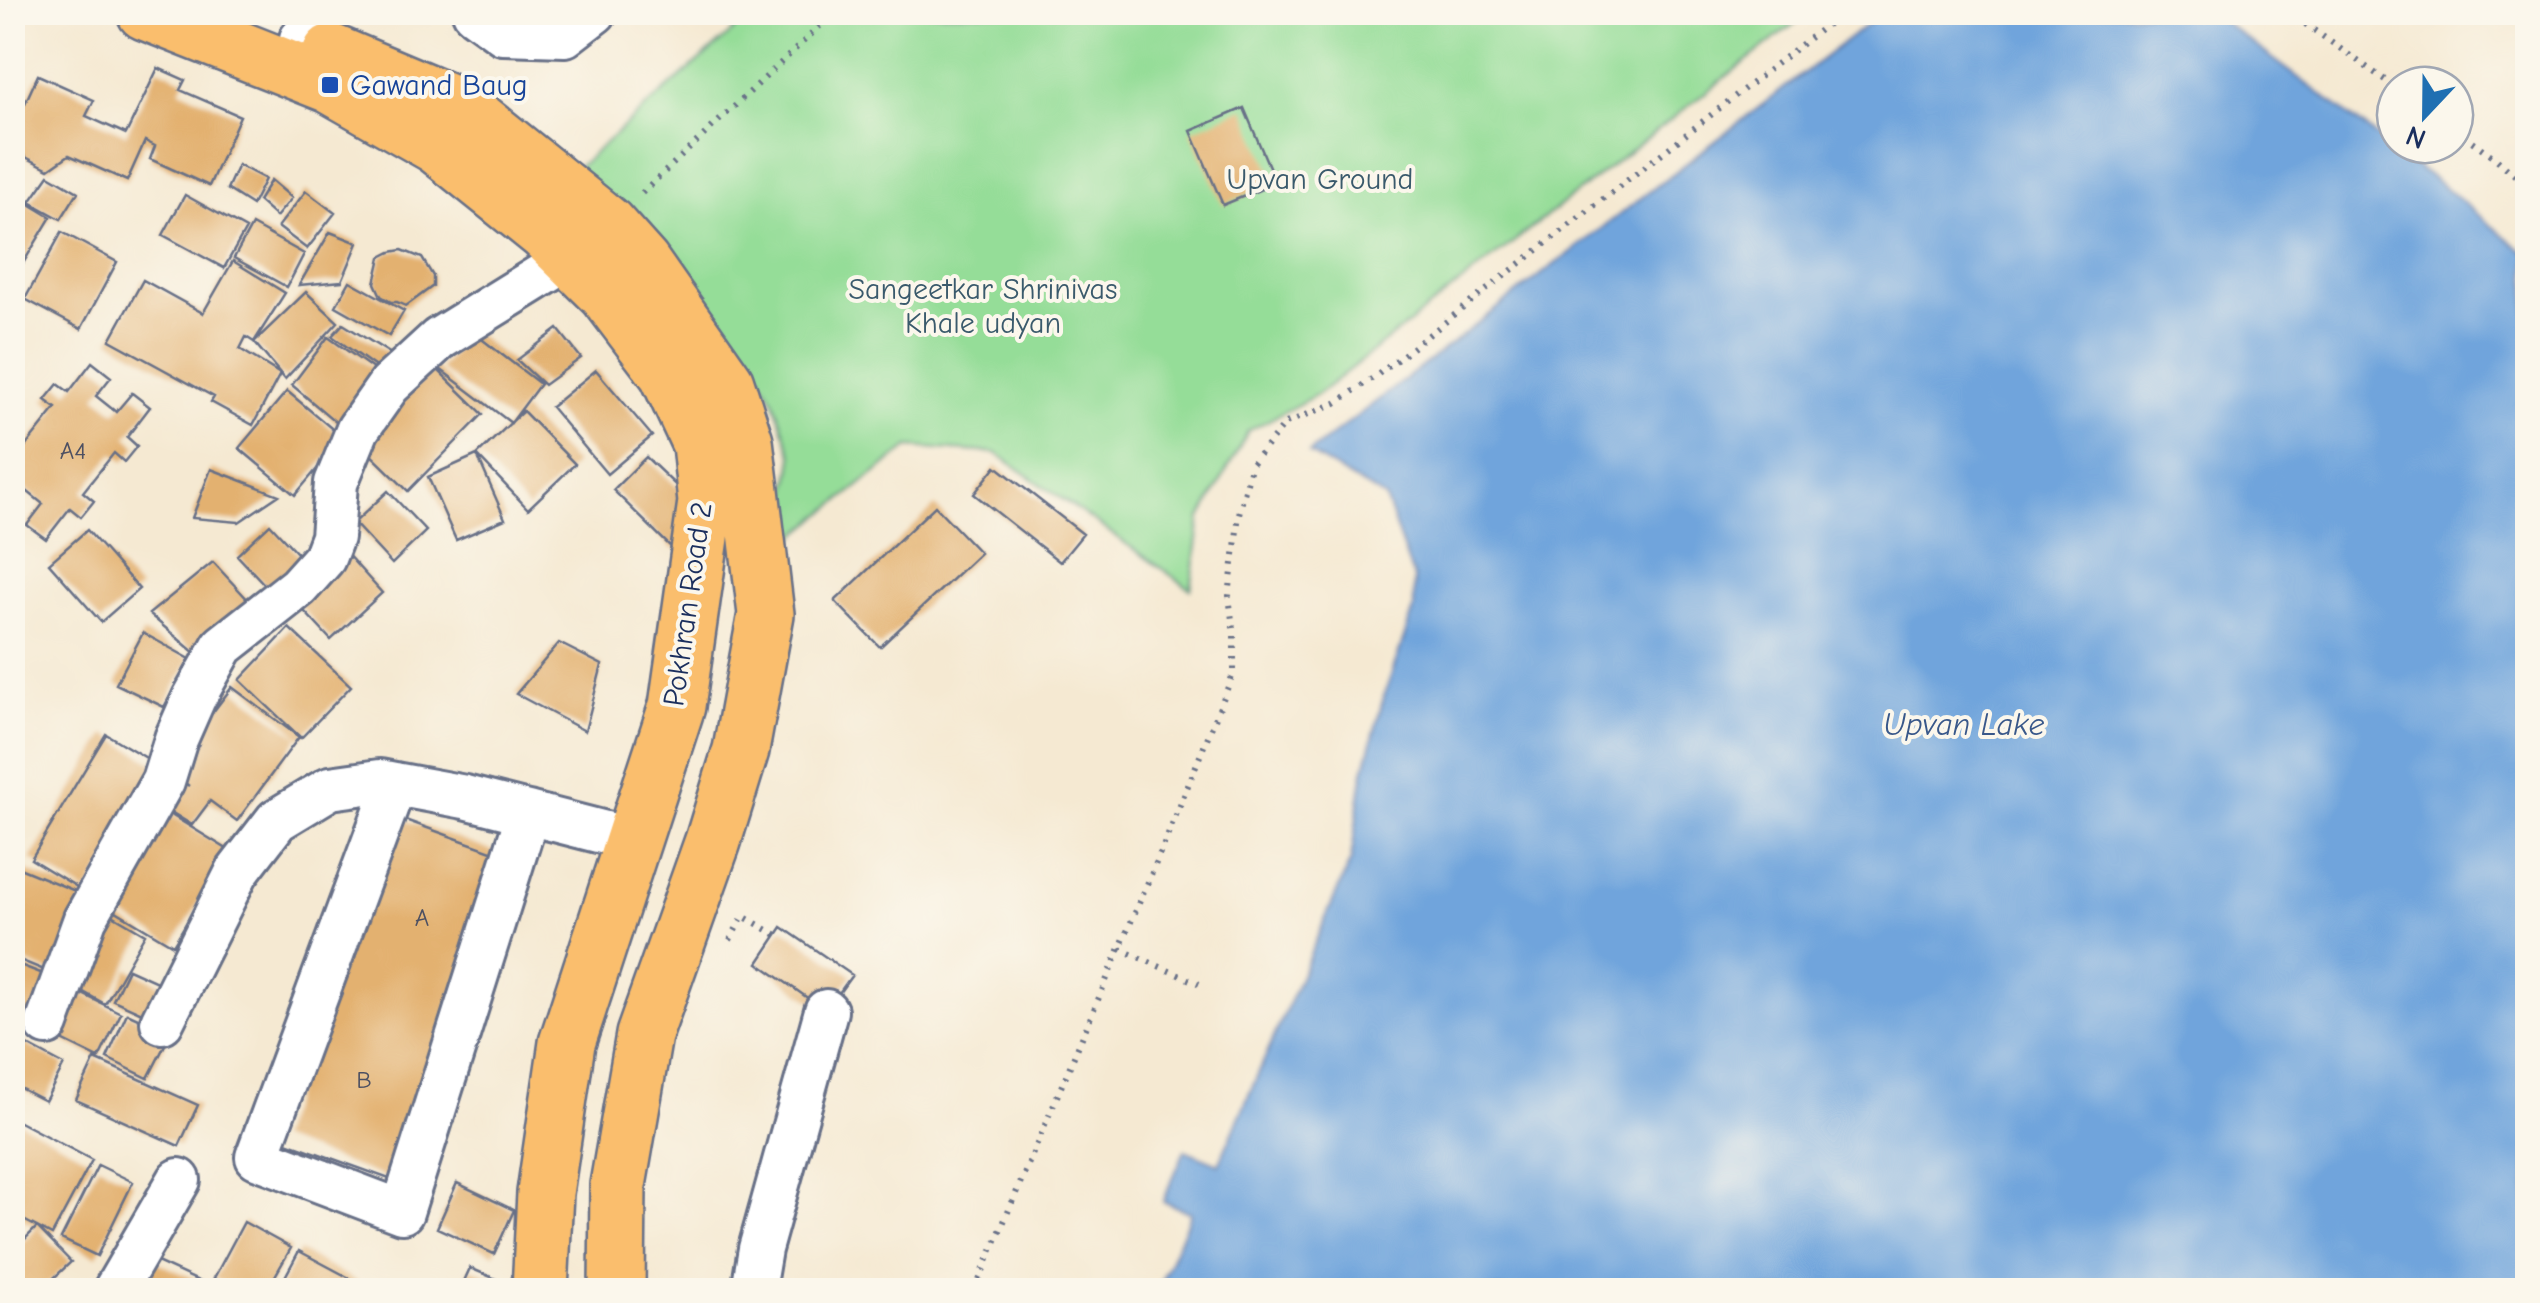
<svg xmlns="http://www.w3.org/2000/svg" width="2540" height="1303" font-family="'Comic Neue',sans-serif">
<style>
.green{fill:#95dd98;stroke:#58867b;stroke-width:2.5}
.water{fill:#70a4dc;stroke:#466a9d;stroke-width:2.5}
.building{fill:#e3b170}
.lines{fill:none;stroke-linecap:round;stroke-linejoin:round}
.minor-casing{stroke:#677087;stroke-width:48}
.major-casing{stroke:#677087;stroke-width:60}
.path{stroke:#677087;stroke-width:6;stroke-dasharray:2.5 8;stroke-linecap:butt}
.minor{stroke:#fff;stroke-width:42}
.major{stroke:#fabe6d;stroke-width:55}
.transit-dot{fill:#1a4fb4;stroke:#fbf7ec;stroke-width:4}
.labels{text-anchor:middle;dominant-baseline:central;stroke-width:8;stroke-linejoin:round;paint-order:stroke}
.number-label{font-size:25px;fill:#4d5062}
.transit-label{font-size:30px;fill:#164399;stroke:#fbf7ec;text-anchor:start}
.park-label{font-size:30px;fill:#3a5a6c;stroke:#fbf7ec}
.street-label{font-size:30px;fill:#1b2f5e;stroke:#fbf7ec}
.water-label{font-size:32px;font-style:italic;fill:#39588a;stroke:#fbf7ec}
</style>
<rect width="100%" height="100%" fill="#fbf7ec"/>
<filter id="ink" filterUnits="userSpaceOnUse"><feTurbulence type="fractalNoise" baseFrequency=".01" numOctaves="2"/><feDisplacementMap in="SourceGraphic" scale="20" xChannelSelector="R" yChannelSelector="G"/><feConvolveMatrix kernelMatrix="1 2 1 2 8 2 1 2 1" color-interpolation-filters="sRGB"/></filter>
<filter id="wash" filterUnits="userSpaceOnUse"><feTurbulence type="fractalNoise" baseFrequency=".0048" numOctaves="4" result="noise"/><feDisplacementMap in="SourceGraphic" scale="40" xChannelSelector="R" yChannelSelector="G"/><feGaussianBlur stdDeviation="2.25" result="paint"/><feColorMatrix in="noise" values="0 0 0 0 0 0 0 0 0 0 0 0 0 0 0 0 0 1.4 0 .05"/><feComposite in="paint" operator="in"/></filter>
<g filter="url(#wash)">
<rect width="100%" height="100%" fill="#f5e9d2"/>
<path class="green" d="M754 13H1808L1318 394 1248 431 1201 518 1191 589 996 453 909 447 778 549 793 457 773 398 736 340 572 172Z"/>
<path class="water" d="M1882 13H2212L2440 184 2527 254V1290H1179L1160 1284 1191 1213 1163 1201 1185 1150 1219 1164 1351 860 1363 775 1384 696 1414 609V579L1385 498 1309 453Z"/>
<g id="blocks">
<path class="building" d="M158 68 185 80 180 90 240 116 209 186 150 159 155 146 145 141 127 181 69 155 49 169 12 150V132L38 75 94 100 86 116 126 134Z
M1244 108 1276 183 1223 205 1191 131Z
M238 165 265 179 252 205 227 189Z
M49 175 78 192 61 219 30 202Z
M271 180 292 198 276 217 258 201Z
M306 191 335 213 307 249 278 227Z
M185 195 246 229 224 268 163 235Z
M16 196 51 217 19 270 12 266V201Z
M252 225 304 254 287 287 234 258Z
M62 232 117 262 81 329 25 299Z
M330 232 358 243 342 281 299 285Z
M402 250 422 258 433 276V286L406 306 397 302H391L381 296 375 283 381 257 391 252Z
M233 261 285 293 254 342 246 337 240 349 280 374 253 425 211 402 214 397 110 340 143 280 203 313Z
M350 281 404 311 389 336 336 306Z
M306 292 338 322 285 379 254 342Z
M343 324 399 359 388 376 332 336Z
M558 329 581 358 544 385 517 360Z
M470 330 540 384 511 423 440 369Z
M328 337 380 374 344 429 292 385Z
M92 362 111 377 96 396 116 412 132 393 150 407 127 437 137 446 124 462 114 453 83 492 94 501 81 517 70 508 46 539 27 525 43 504 23 488 12 501V441L14 439 25 447 56 408 45 400 58 384 69 392Z
M435 367 483 414 408 491 360 444Z
M596 370 652 436 607 474 551 407Z
M287 391 343 438 295 495 239 448Z
M523 411 575 464 528 509 477 455Z
M477 455 505 519 456 540 428 477Z
M646 457 689 498 675 551 613 490Z
M996 466 1083 534 1060 562 974 494Z
M211 469 279 495 239 522 192 518Z
M388 491 426 531 392 564 354 523Z
M935 506 980 553 880 647 835 601Z
M270 524 310 567 277 598 237 555Z
M87 530 139 589 101 622 49 563Z
M346 553 382 593 331 640 294 600Z
M213 562 250 602 195 653 149 614Z
M289 628 351 686 301 738 240 680Z
M143 633 190 659 164 707 116 684Z
M559 643 602 665 585 731 516 694Z
M232 687 299 737 237 821 210 801 192 825 158 804 175 777 189 786 169 770Z
M106 734 163 768 87 893 31 859Z
M158 807 230 851 173 945 101 902Z
M394 816 508 857 392 1180 278 1139Z
M12 865 85 895 54 974 12 957Z
M104 910 145 934 105 1004 71 985Z
M782 927 852 975 826 1011 758 963Z
M12 962 51 977 30 1033 12 1025Z
M128 969 177 991 162 1022 113 1000Z
M74 990 121 1013 99 1058 52 1035Z
M127 1013 171 1033 148 1078 107 1058Z
M12 1037 64 1065 45 1101 12 1084Z
M95 1059 198 1105 179 1146 76 1100Z
M12 1118 92 1160 52 1235 37 1227 71 1262 41 1290H12V1252L37 1227 12 1214Z
M98 1165 133 1182 97 1256 61 1239Z
M457 1183 514 1210 494 1254 437 1228Z
M244 1222 291 1248 267 1290H236L214 1278Z
M299 1251 372 1290H278Z
M144 1256 203 1283 199 1290H129Z
M470 1268 503 1282 499 1290H460Z"/>
</g>
</g>
<g filter="url(#ink)">
<use href="#blocks" fill-opacity="0" stroke="#677087" stroke-width="2.5"/>
<g class="lines">
<g class="minor-casing">
<path id="minor" d="M474 12 503 33 565 35 595 12
M301 39 325 12
M395 784 257 1157 402 1212 528 813
M162 1022 237 872 277 820 330 788 380 781 395 784 465 797 633 840
M47 1024 85 919 163 781 176 739 194 698 223 646 298 587 324 558 332 537 336 483 358 429 389 385 439 339 570 258
M115 1290 179 1180
M753 1290 760 1249 826 1011"/>
</g>
<g class="major-casing">
<path id="major" d="M145 12 330 85 437 146 544 232 607 294 667 373 700 444 706 502 677 706 567 1043 545 1193 540 1290
M331 52 462 107 608 225 642 263 726 383 745 441 766 614 741 750 713 841 644 1035 618 1185 617 1290"/>
</g>
<path class="path" d="M2288 12 2395 87
M2455 129 2494 157 2528 187
M642 193 835 12
M730 940 743 916 777 935
M1120 949 1204 986
M975 1290 1170 830 1234 672V636L1229 596 1239 514 1252 463 1286 423 1336 403 1376 376 1843 12"/>
<use href="#minor" class="minor"/>
<use href="#major" class="major"/>
</g>
</g>
<rect class="transit-dot" x="320" y="75" width="20" height="20" rx="5"/>
<g class="labels">
<g class="number-label">
<text x="73" y="450">A4</text>
<text x="422" y="917">A</text>
<text x="364" y="1079">B</text>
</g>
<g class="transit-label">
<text x="350" y="85">Gawand Baug</text>
</g>
<g class="park-label">
<text x="1320" y="179">Upvan Ground</text>
<text x="983" y="289">Sangeetkar Shrinivas<tspan x="983" dy="34">Khale udyan</tspan></text>
</g>
<g class="street-label">
<text transform="translate(688 604) rotate(-82)">Pokhran Road 2</text>
</g>
<g class="water-label">
<text x="1964" y="724">Upvan Lake</text>
</g>
</g>
<rect width="2540" height="1303" fill="none" stroke="#fbf7ec" stroke-width="50"/>
<g transform="translate(2425 115) rotate(202)"><circle r="48" fill="#fbf7ec" stroke="#a1a7b3" stroke-width="2.5"/>
<path d="M0-8L18 38L0 25L-18 38Z" fill="#1f6fb2"/>
<text y="-15" font-size="28" font-weight="bold" text-anchor="middle" fill="#1b2f5e">N</text>
</g>
</svg>
